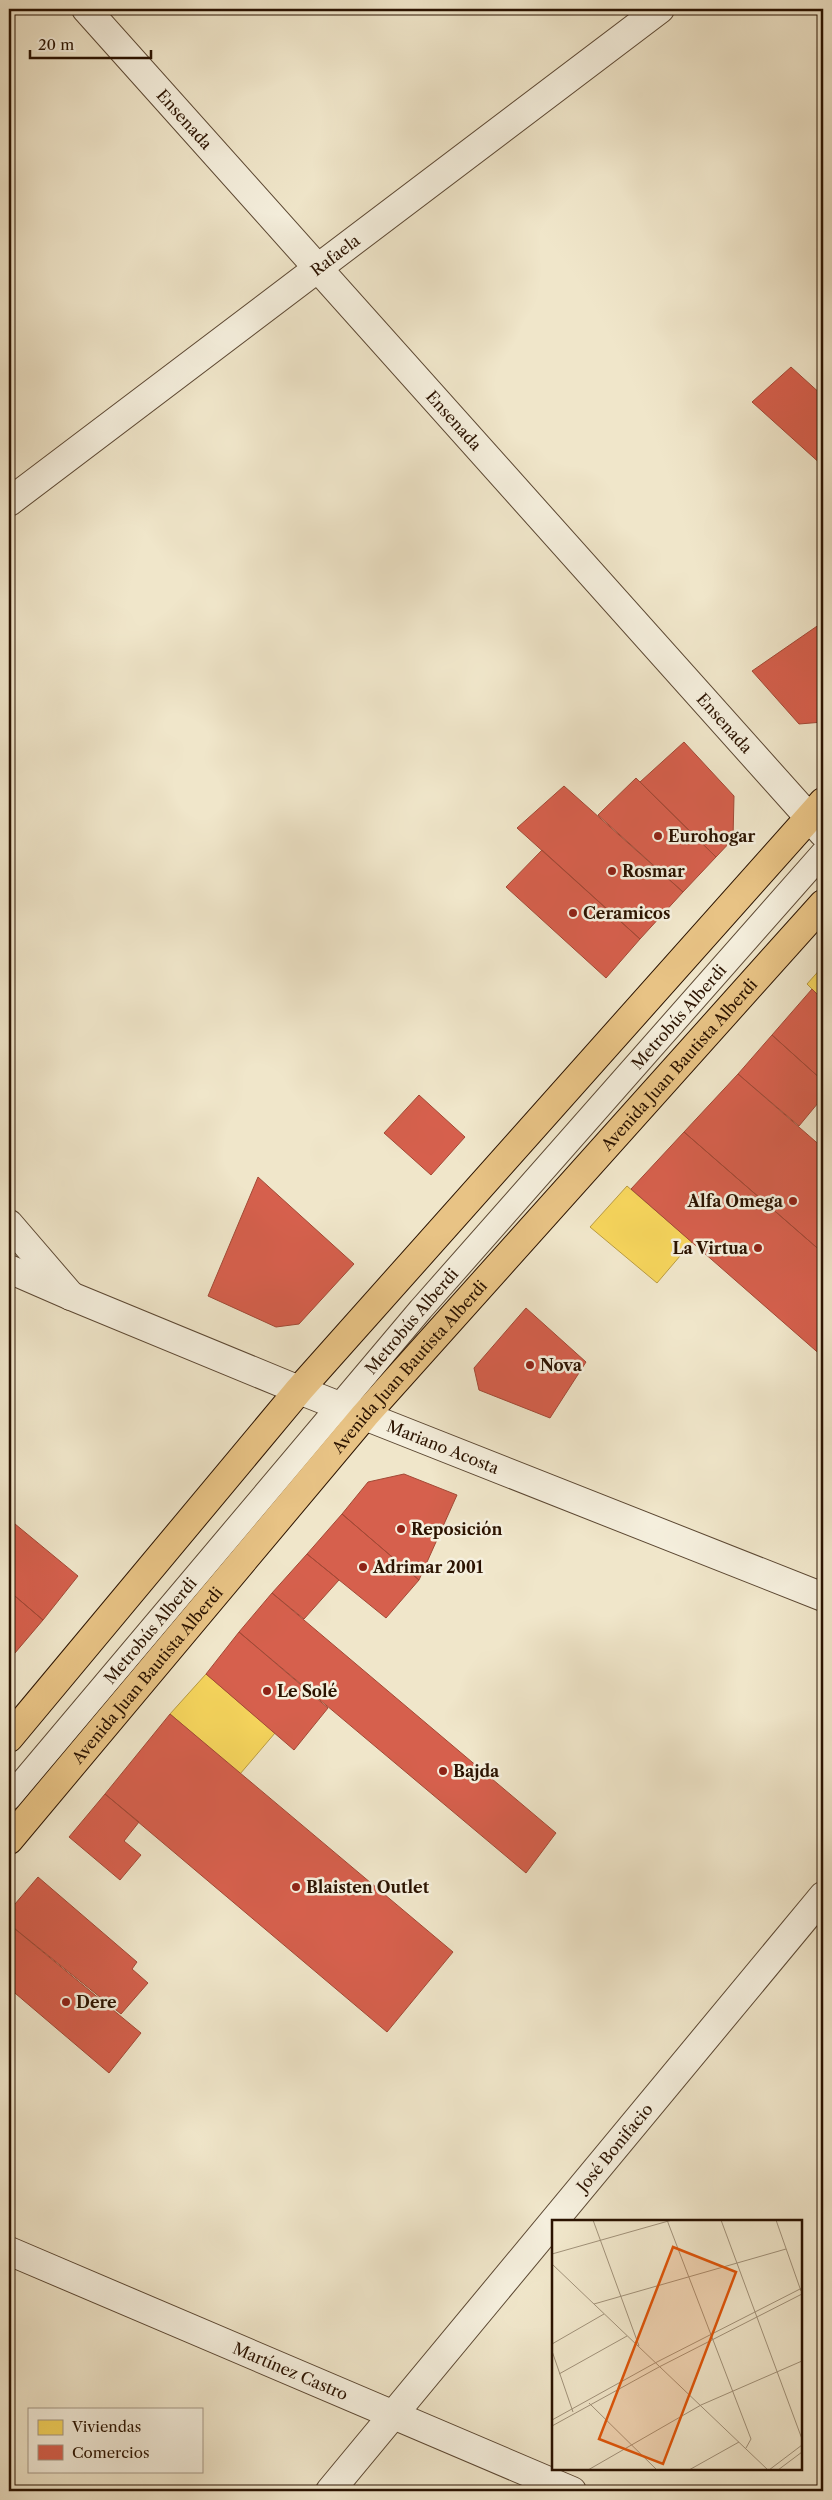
<svg xmlns="http://www.w3.org/2000/svg" width="832" height="2500" font-family="'Libre Caslon Text',serif">
<style>
.homes{fill:#f6d55c;stroke:#b99b41}
.shops{fill:#d6604d;stroke:#a34936}
.lines{fill:none;stroke-linecap:round;stroke-linejoin:round}
.service-casing{stroke:#5c4833;stroke-width:26}
.minor-casing{stroke:#5c4833;stroke-width:30}
.tertiary-casing{stroke:#5c4833;stroke-width:30}
.primary-casing{stroke:#2b1301;stroke-width:30}
.service{stroke:#f5efdd;stroke-width:24}
.minor{stroke:#f5efdd;stroke-width:28}
.tertiary{stroke:#f5efdd;stroke-width:28}
.primary{stroke:#e8c385;stroke-width:28}
.poi-dot{fill:#8f2418;stroke:#f5efdd;stroke-width:2}
.labels{text-anchor:middle;dominant-baseline:central;stroke-width:5;stroke-linejoin:round;paint-order:stroke}
.street-label{font-size:16px;fill:#2b1301;stroke:#f5efdd}
.poi-label{font-size:16px;font-weight:bold;fill:#2b1301;stroke:#f5efdd;text-anchor:start}
.inset-road{fill:none;stroke:#a1927a;stroke-width:1}
.view{fill:#df560b;fill-opacity:0.15;stroke:#df560b;stroke-width:2.5}
.inset-edge{fill:none;stroke:#2b1301;stroke-width:2.5}
</style>
<rect width="100%" height="100%" fill="#f0e6ca"/>
<filter id="stains"><feTurbulence type="fractalNoise" baseFrequency=".004" numOctaves="4"/><feColorMatrix values="0 0 0 0 .2 0 0 0 0 .09 0 0 0 0 .02 0 0 0 .5 -.17"/></filter>
<radialGradient id="worn" r=".72"><stop offset=".6" stop-color="#630" stop-opacity="0"/><stop offset="1" stop-color="#630" stop-opacity=".3"/></radialGradient>
<path class="homes" d="M823 966V1000L807 984Z
M627 1186 692 1242 657 1283 590 1227Z
M206 1674 275 1733 240 1774 170 1714Z"/>
<path class="shops" d="M791 367 823 396V466L752 402Z
M823 622V722L799 724 752 671Z
M684 742 734 796 733 839 716 857 640 782Z
M636 778 716 857 683 892 598 815Z
M564 786 683 892 640 939 517 828Z
M542 850 640 939 606 978 506 887Z
M812 989 823 1000V1081L772 1035Z
M772 1035 823 1081V1097L799 1126 738 1074Z
M738 1074 823 1148V1253L684 1132Z
M419 1095 465 1137 431 1175 384 1133Z
M684 1132 823 1253V1357L631 1189Z
M258 1177 354 1264 299 1324 276 1327 208 1296Z
M526 1308 586 1362 550 1418 479 1390 474 1368Z
M404 1474 457 1495 419 1580 342 1514 368 1482Z
M342 1514 419 1580 386 1618 307 1554Z
M9 1519 78 1576 43 1620 9 1591Z
M307 1554 339 1580 304 1619 272 1593Z
M9 1591 43 1620 9 1660Z
M272 1593 556 1833 526 1873 239 1632Z
M239 1632 328 1708 294 1750 206 1674Z
M170 1714 453 1952 387 2032 105 1794Z
M105 1794 139 1822 124 1841 141 1855 120 1880 69 1837Z
M38 1877 137 1962 132 1969 148 1983 121 2014 9 1924V1911Z
M9 1924 141 2033 109 2073 9 1988Z"/>
<g class="lines">
<g class="service-casing">
<g id="service">
<path id="s1" d="M9 1798 421 1309 823 853"/>
</g>
</g>
<g class="minor-casing">
<g id="minor">
<path id="s2" d="M86 9 823 833"/>
<path id="s3" d="M9 502 660 9"/>
<path d="M9 1224 71 1296"/>
<path id="s4" d="M9 2251 572 2491"/>
<path id="s5" d="M330 2491 823 1896"/>
</g>
</g>
<g class="tertiary-casing">
<g id="tertiary">
<path id="s6" d="M9 1269 71 1296 299 1390 823 1597"/>
</g>
</g>
<g class="primary-casing">
<g id="primary">
<path d="M9 1738 299 1390 823 802"/>
<path id="s7" d="M9 1840 365 1415 823 904"/>
</g>
</g>
<use href="#service" class="service"/>
<use href="#minor" class="minor"/>
<use href="#tertiary" class="tertiary"/>
<use href="#primary" class="primary"/>
</g>
<g class="poi-dot">
<circle cx="658" cy="836" r="5"/>
<circle cx="612" cy="871" r="5"/>
<circle cx="573" cy="913" r="5"/>
<circle cx="793" cy="1201" r="5"/>
<circle cx="758" cy="1248" r="5"/>
<circle cx="530" cy="1365" r="5"/>
<circle cx="401" cy="1529" r="5"/>
<circle cx="363" cy="1567" r="5"/>
<circle cx="267" cy="1691" r="5"/>
<circle cx="443" cy="1771" r="5"/>
<circle cx="296" cy="1887" r="5"/>
<circle cx="66" cy="2002" r="5"/>
</g>
<g class="labels">
<g class="street-label">
<text stroke="none"><textPath href="#s2" startOffset="148">Ensenada</textPath></text>
<text stroke="none"><textPath href="#s3" startOffset="409">Rafaela</textPath></text>
<text stroke="none"><textPath href="#s2" startOffset="552">Ensenada</textPath></text>
<text stroke="none"><textPath href="#s2" startOffset="958">Ensenada</textPath></text>
<text stroke="none"><textPath href="#s1" startOffset="1029">Metrobús Alberdi</textPath></text>
<text stroke="none"><textPath href="#s7" startOffset="1025">Avenida Juan Bautista Alberdi</textPath></text>
<text stroke="none"><textPath href="#s1" startOffset="624">Metrobús Alberdi</textPath></text>
<text stroke="none"><textPath href="#s7" startOffset="620">Avenida Juan Bautista Alberdi</textPath></text>
<text stroke="none"><textPath href="#s6" startOffset="469">Mariano Acosta</textPath></text>
<text stroke="none"><textPath href="#s1" startOffset="219">Metrobús Alberdi</textPath></text>
<text stroke="none"><textPath href="#s7" startOffset="215">Avenida Juan Bautista Alberdi</textPath></text>
<text stroke="none"><textPath href="#s5" startOffset="446">José Bonifacio</textPath></text>
<text stroke="none"><textPath href="#s4" startOffset="306">Martínez Castro</textPath></text>
</g>
<g class="poi-label">
<text x="668" y="836">Eurohogar</text>
<text x="622" y="871">Rosmar</text>
<text x="583" y="913">Ceramicos</text>
<text x="783" y="1201" text-anchor="end">Alfa Omega</text>
<text x="748" y="1248" text-anchor="end">La Virtua</text>
<text x="540" y="1365">Nova</text>
<text x="411" y="1529">Reposición</text>
<text x="373" y="1567">Adrimar 2001</text>
<text x="277" y="1691">Le Solé</text>
<text x="453" y="1771">Bajda</text>
<text x="306" y="1887">Blaisten Outlet</text>
<text x="76" y="2002">Dere</text>
</g>
</g>
<g transform="translate(552 2220)">
<rect width="250" height="250" fill="#f0e6ca"/>
<path class="inset-road" d="M41 0 87 126M115 0 199 219 194 228M169 0 250 219M224 0 249 71M0 34 120 0M0 44 216 250M42 84 234 29M0 124 52 94M0 131 21 192M7 154 75 116M37 183 105 250M0 200 103 143 250 68M0 206 107 147 250 74M36 250 149 185 250 141M137 250 187 222M217 250 250 225M226 250 250 232"/>
<path class="view" d="M121 27 184 52 111 244 47 219Z"/>
<rect width="250" height="250" class="inset-edge"/>
</g>
<rect width="832" height="2500" fill="none" stroke="#f0e6ca" stroke-width="30"/>
<rect x="10" y="10" width="812" height="2480" fill="none" stroke="#2b1301" stroke-width="2.5"/>
<rect x="15" y="15" width="802" height="2470" fill="none" stroke="#2b1301"/>
<rect x="28" y="2408" width="175" height="65" fill="#f5efdd" stroke="#a49785"/>
<rect x="38" y="2420" width="25" height="15" fill="#f6d55c" stroke="#a49785"/>
<text x="72" y="2432" font-size="15" fill="#2b1301">Viviendas</text>
<rect x="38" y="2445" width="25" height="15" fill="#d6604d" stroke="#a49785"/>
<text x="72" y="2458" font-size="15" fill="#2b1301">Comercios</text>
<path d="M30 50v8h121v-8" fill="none" stroke="#2b1301" stroke-width="2.5"/>
<text x="38" y="50" font-size="15" fill="#2b1301" stroke="#f5efdd" stroke-width="4" paint-order="stroke">20 m</text>
<rect width="100%" height="100%" filter="url(#stains)"/>
<rect width="100%" height="100%" fill="url(#worn)"/>
</svg>
